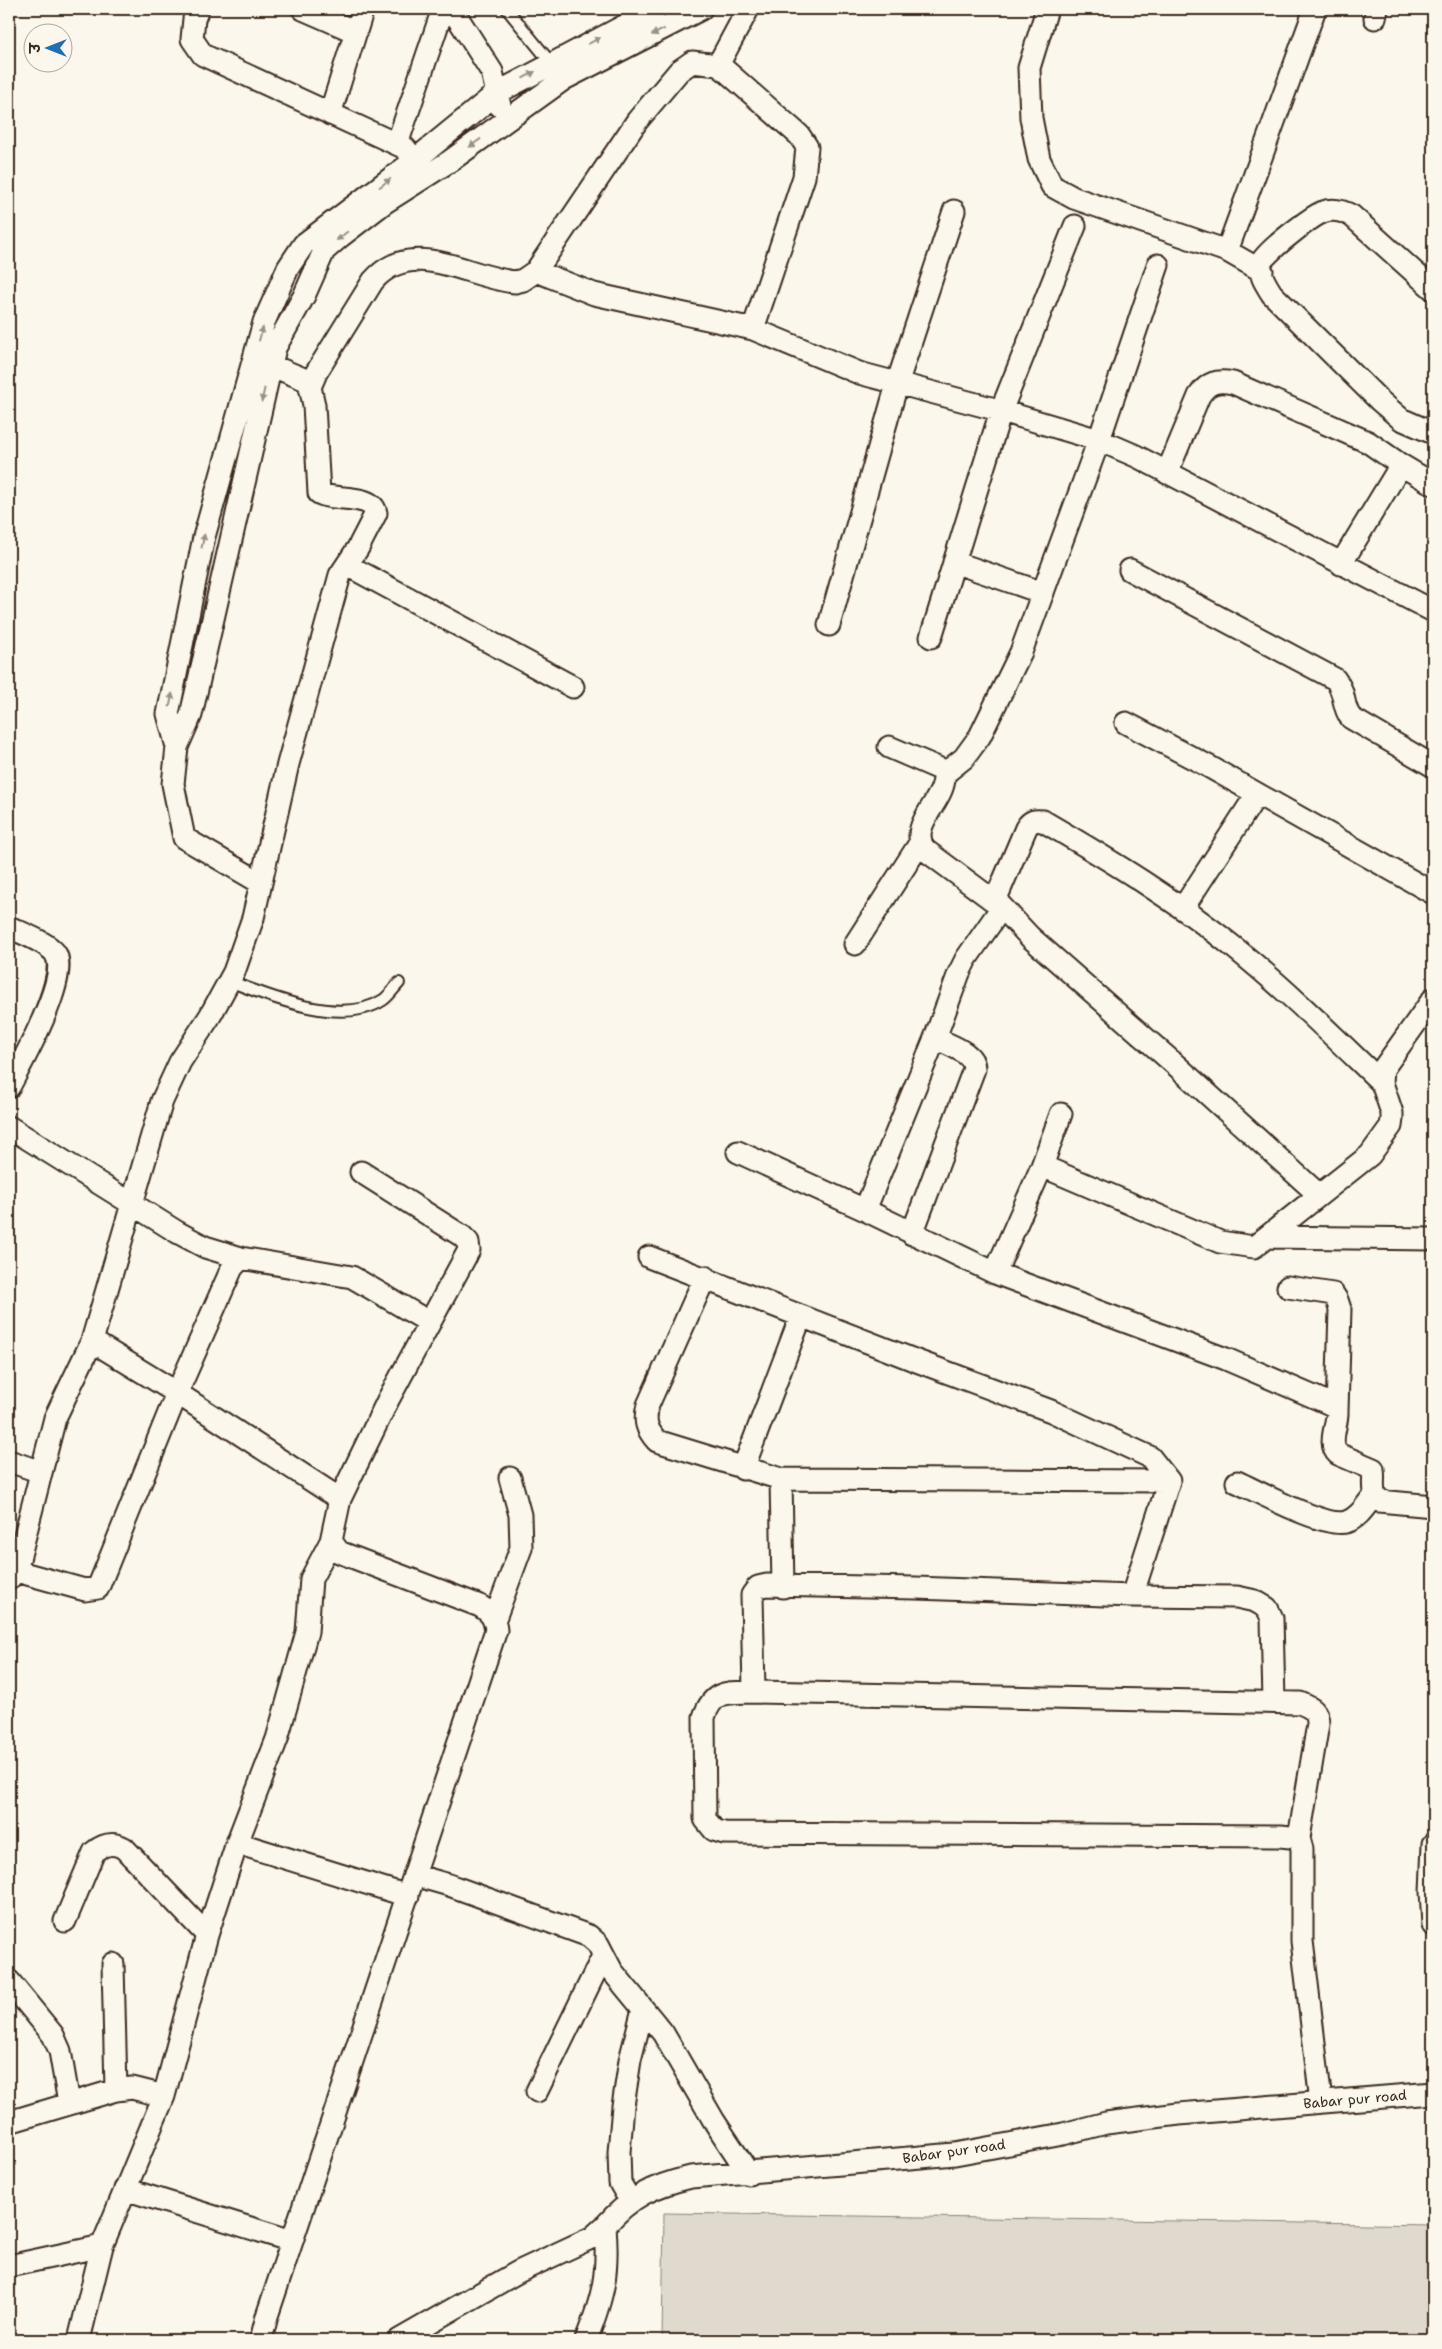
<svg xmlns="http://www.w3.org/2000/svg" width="1442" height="2349" font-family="'Shantell Sans','Playpen Sans Deva',sans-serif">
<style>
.green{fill:#dfd9ce;stroke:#8d8276}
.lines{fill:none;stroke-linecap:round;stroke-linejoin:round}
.lane-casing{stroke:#3b2a1e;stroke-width:14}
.street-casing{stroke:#3b2a1e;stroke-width:25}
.lane{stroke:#fbf7ec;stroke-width:10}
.street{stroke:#fbf7ec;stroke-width:21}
.oneway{fill:#9b9085}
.labels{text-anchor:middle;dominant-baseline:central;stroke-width:4.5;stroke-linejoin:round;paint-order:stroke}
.street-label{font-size:14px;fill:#3b2a1e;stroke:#fbf7ec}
</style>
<rect width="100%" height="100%" fill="#fbf7ec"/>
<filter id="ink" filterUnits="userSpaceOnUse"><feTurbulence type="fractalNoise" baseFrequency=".02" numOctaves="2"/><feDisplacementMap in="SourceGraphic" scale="10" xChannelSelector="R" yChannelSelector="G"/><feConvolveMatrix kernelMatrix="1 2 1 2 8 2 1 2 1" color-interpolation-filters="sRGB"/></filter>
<g filter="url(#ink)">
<path class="green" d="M664 2213 1433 2225V2340H662Z"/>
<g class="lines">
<g class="lane-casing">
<path id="lane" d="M507 9 551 63
M229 981C271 997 342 1027 383 1000 389 996 394 988 399 983"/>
</g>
<g class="street-casing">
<path id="street" d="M198 9 194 19 192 39 203 55 405 148 423 171
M303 9 356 32
M452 9 492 72 500 106
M1047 9 1029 68 1031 118 1039 159 1052 186 1074 198 1227 251 1262 271
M1375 18 1377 9
M718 65 748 9
M330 114 363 9
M397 144 443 9
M1227 251 1315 9
M536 271 594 294 753 329 859 373 995 409 1099 440 1136 456 1433 611
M1433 289 1352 216C1343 211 1334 208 1323 212 1312 216 1265 252 1261 263 1258 274 1267 286 1272 294L1380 401 1401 419 1433 433
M270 365 311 382
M1167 473 1199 396C1208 382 1217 380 1233 383L1368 442 1401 465 1433 484
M954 562 1043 593
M1341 564 1401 465
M347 565 573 687
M1130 570 1335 679C1347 694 1341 705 1351 718L1433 766
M829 625 897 384 954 211
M931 637 1001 411 1075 226
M1126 723 1208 766 1433 893
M177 747 168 714 204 537 264 322 288 268 304 244 415 160 497 93 656 9
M889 747 940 769 944 774C947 800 906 825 925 850L1002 907
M944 774 964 758 980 736 1021 652 1099 440 1158 265
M261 883 184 838 173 784 177 747 191 715 275 348 304 296 324 251 341 236 384 203 450 161 564 79 701 9
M995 901 1026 828C1031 820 1035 820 1043 821 1110 860 1176 900 1236 949 1288 991 1334 1037 1382 1083
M1183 908 1257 794
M9 927C23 934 45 941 55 953 71 976 21 1064 9 1087
M855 944 920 843
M1061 1114 1042 1166 1220 1242 1254 1247 1370 1155 1391 1126 1392 1119V1113L1382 1083 1383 1069 1433 999
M9 1127 177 1232 205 1247 241 1258 232 1268 177 1393 98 1588 85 1590 16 1571
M738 1152 865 1210 995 1273
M1043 1164 995 1273 1226 1359 1328 1403 1334 1406 1337 1411C1338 1425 1327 1444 1338 1454L1373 1469C1375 1481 1370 1491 1379 1501L1433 1506
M865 1210 935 1038 959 973 966 959 1002 907 1030 937 1178 1067 1318 1194
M912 1234 974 1069C975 1052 948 1045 935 1038
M1268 1237 1433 1239
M649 1257 914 1360 1051 1411 1150 1457 1169 1481
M241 1258 352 1277 429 1322
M705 1277 648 1405C644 1421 646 1429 657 1441L781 1479
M1288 1287 1333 1294 1337 1300 1340 1309 1337 1411
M92 1341 177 1393 340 1499 331 1541 339 1552 480 1606C490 1612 495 1618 496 1630L267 2316 261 2340
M9 1461 41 1472
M743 1469 801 1316
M1237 1482C1259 1492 1325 1528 1346 1522 1359 1518 1366 1505 1374 1495
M340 1499 388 1400 469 1250 468 1242 462 1236 361 1172
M9 1579 16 1571 55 1418 92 1341 162 1101 180 1062 210 1016 234 972 253 918 288 764 340 575 358 548 376 513C372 493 334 502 319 493L314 405 310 387 316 373 373 281C412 236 469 278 515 282L523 280 536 271 637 121 679 71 692 62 718 65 726 71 799 135 807 147 804 177 753 329
M783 1587 781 1479 1169 1481 1132 1596
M494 1621 521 1548 520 1515 510 1478
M754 1692 752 1595 758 1587 767 1585 916 1588 1132 1596 1237 1597 1255 1601 1267 1608 1272 1618 1274 1702
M1299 1838 1318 1724C1318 1711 1312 1708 1300 1703L754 1692C727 1693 714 1689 704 1717L705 1819 714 1830 724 1833 1281 1836 1299 1838 1302 1849V1941L1321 2102
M237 1843 408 1896
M1433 1844 1431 1892 1433 1925
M414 1875 449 1885 589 1936 598 1944 612 1971 663 2033 714 2121 749 2174
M65 1921 94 1852C104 1844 113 1842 124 1848L207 1935
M113 1964 116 2090
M9 1981 53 2035 60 2051 69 2103
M537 2091 603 1956
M9 2122 116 2090 132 2088 164 2096
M125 2189 292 2241
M631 2202 620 2183 619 2152 623 2106 630 2060 643 2009
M9 2266 102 2246
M79 2340 102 2246 164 2096 207 1935 237 1843 277 1739 307 1632 311 1579 331 1541
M399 2340 518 2272 593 2237 605 2226
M586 2340C603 2297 609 2274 605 2226 631 2196 653 2186 691 2177L955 2154 1063 2134 1106 2123 1179 2114 1433 2093"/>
</g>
<use href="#lane" class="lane"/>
<use href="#street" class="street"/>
</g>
<defs><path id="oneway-solid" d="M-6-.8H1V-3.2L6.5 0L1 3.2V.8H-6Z" transform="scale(1.25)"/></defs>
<g class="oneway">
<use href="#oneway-solid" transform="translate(658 32) rotate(154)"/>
<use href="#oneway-solid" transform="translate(594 41) rotate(-27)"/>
<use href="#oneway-solid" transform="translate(529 75) rotate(-29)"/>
<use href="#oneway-solid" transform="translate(475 143) rotate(144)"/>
<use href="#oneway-solid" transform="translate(385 183) rotate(-37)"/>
<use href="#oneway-solid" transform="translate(342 236) rotate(141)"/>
<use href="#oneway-solid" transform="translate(261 334) rotate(-73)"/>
<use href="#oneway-solid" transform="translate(263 395) rotate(103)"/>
<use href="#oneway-solid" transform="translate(203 541) rotate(-78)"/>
<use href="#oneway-solid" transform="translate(171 700) rotate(-79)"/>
</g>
</g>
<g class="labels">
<g class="street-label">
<text transform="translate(1355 2099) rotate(-5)">Babar pur road</text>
<text transform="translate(954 2151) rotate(-8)">Babar pur road</text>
</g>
</g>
<rect width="1442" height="2349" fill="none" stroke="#fbf7ec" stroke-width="30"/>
<rect x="15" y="15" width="1412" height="2319" fill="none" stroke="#3b2a1e" stroke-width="2" filter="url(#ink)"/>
<g transform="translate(48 48) rotate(270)"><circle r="24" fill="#fbf7ec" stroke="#aea59a"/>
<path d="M0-4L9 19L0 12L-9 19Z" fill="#1f6fb2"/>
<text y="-8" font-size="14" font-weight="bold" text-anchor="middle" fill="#3b2a1e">उ</text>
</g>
</svg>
